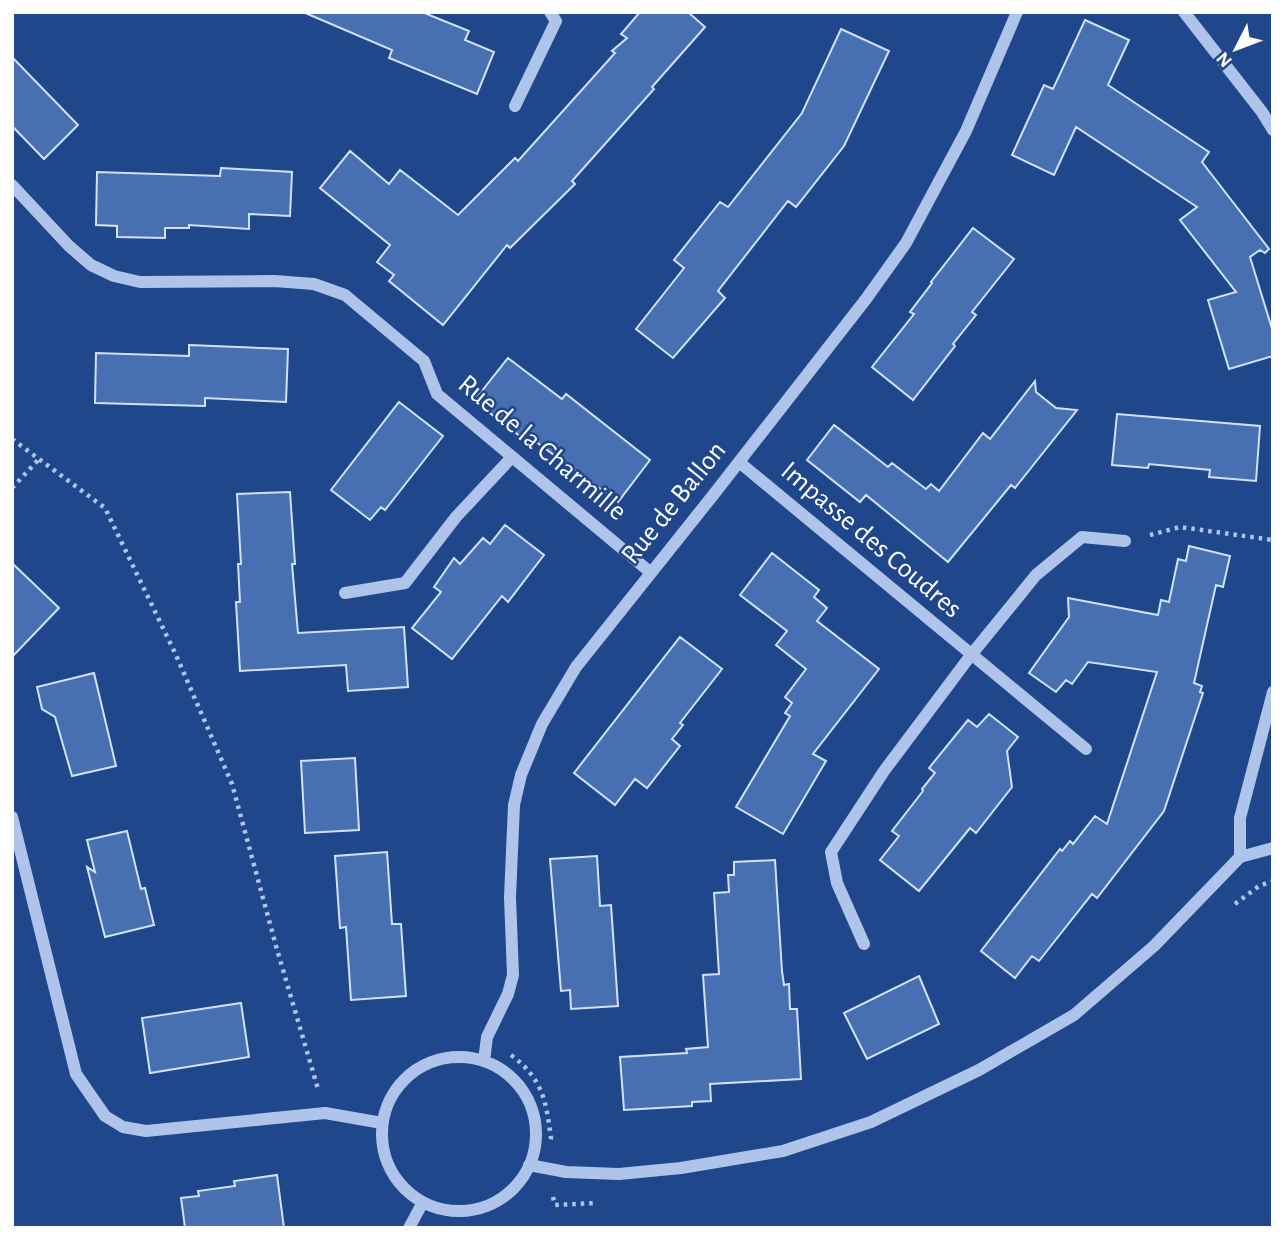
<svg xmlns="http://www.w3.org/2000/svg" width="1285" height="1240" font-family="'Alegreya Sans',sans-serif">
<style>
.building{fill:#496fb3;stroke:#d3e1f8;stroke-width:2}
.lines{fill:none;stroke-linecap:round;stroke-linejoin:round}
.path{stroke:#aec4eb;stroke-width:4.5;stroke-dasharray:3.5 5;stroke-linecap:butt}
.minor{stroke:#aec4eb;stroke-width:12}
.labels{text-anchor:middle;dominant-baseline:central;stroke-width:5;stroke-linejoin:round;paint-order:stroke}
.street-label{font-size:28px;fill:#fff;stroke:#20468c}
</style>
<rect width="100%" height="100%" fill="#20468c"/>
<path class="building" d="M303 12H422L469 31 465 40 494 52 477 94 389 58 392 50Z
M640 12H688L705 27 652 87 654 89 572 181 575 184 510 248 507 245 443 325 389 281 394 275 377 262 390 245 320 188 350 151 389 184 400 170 458 215 515 158 518 161 615 53 612 51 627 38 621 34Z
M1085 20 1129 40 1108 85 1209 152 1202 162 1269 249 1265 253 1260 250 1250 257 1273 332V356L1229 369 1208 300 1236 292 1180 220 1197 207 1076 127 1054 175 1012 155 1044 85 1053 89Z
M841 29 889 51 844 146 796 207 788 201 718 291 725 298 673 358 636 329 684 268 674 260 720 202 728 207 802 113Z
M12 57 78 125 44 159 12 126Z
M221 168 292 172 290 216 249 214V229L189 225V228H165V238L117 237V226L96 225 97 172 220 176Z
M973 228 1014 259 972 312 976 315 953 344 955 346 913 400 872 367 914 314 910 312 932 283 931 282Z
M189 345 288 349 286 402 205 398V406L95 403 96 353 189 356Z
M508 358 562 399 566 394 650 460 618 502 532 439 529 443 474 401Z
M1035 381 1036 392 1056 408 1077 410 1015 488 1011 485 948 562 866 495 860 502 807 460 834 425 888 467 892 463 926 489 931 484 939 491 983 433 990 439Z
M399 402 443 436 385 510 381 507 370 520 331 490Z
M1117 414 1260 426 1256 481 1209 477 1210 470 1149 464 1148 468 1112 465Z
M290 492 295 564H292L298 633 404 627 408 687 348 691 346 665 240 671 236 602H240L238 564H241L237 494Z
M505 525 544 555 508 602 502 596 452 659 412 628 441 592 434 587 454 558 460 564 483 538 490 544Z
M1189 546 1230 556 1223 587 1216 585 1194 683 1202 686 1200 692 1203 693 1164 811 1097 898 1092 894 1039 961 1032 956 1015 978 981 951 1060 849 1062 851 1070 841 1073 844 1095 816 1107 824 1157 672 1088 662 1072 684 1066 680 1056 692 1029 673 1069 617 1068 598 1158 615 1161 600 1169 602 1178 559 1186 561Z
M772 553 819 590 814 597 827 608 817 621 879 669 813 754 826 761 783 834 736 807 790 716 785 713 792 703 785 697 806 669 776 645 787 631 740 595Z
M12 563 59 608 12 657Z
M680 637 722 669 680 723 683 725 672 739 680 746 647 788 635 779 615 805 574 773Z
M94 673 116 766 72 776 55 717 42 709 37 687Z
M989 714 1018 737 1007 751 1012 787 976 833 970 828 919 891 880 860 899 836 892 831 923 791 922 789 935 773 929 768 968 720 977 727Z
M355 758 359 830 305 833 301 761Z
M127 831 141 889 145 888 154 925 105 937 87 867 95 872 87 840Z
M387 852 392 924H401L406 996 351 1000 346 927 340 928 335 856Z
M597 856 600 906 611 905 618 1006 571 1009 570 990 561 991 550 859Z
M775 860 782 971 784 985 789 984 790 1009H797L801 1079 710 1084 711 1101 692 1102V1106L624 1110 620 1057 687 1053 686 1049 708 1047 703 975 719 974 714 893 729 892 728 875H734V862Z
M919 976 939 1024 867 1059 844 1013Z
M241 1003 249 1057 150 1073 142 1018Z
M277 1175 284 1228H185L181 1198 199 1196 198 1191 235 1186 234 1181Z"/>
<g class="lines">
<path class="path" d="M12 439 105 508 176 655 232 784 276 946 318 1089
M12 488 40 458
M1150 535 1180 527 1273 540
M1235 904 1259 886 1273 881
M511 1055C543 1079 546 1101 551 1138L550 1144
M553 1197 555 1205 597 1203"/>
<path class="minor" d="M1184 12 1262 112 1273 130
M515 106 556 21 550 12
M12 185 69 246 91 265 114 276 140 282 274 281 314 284 345 295 424 361 437 394 650 572
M739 462 1086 749
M345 593 405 583 456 517 512 457
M12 817 76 1074 105 1116 123 1127 146 1131 325 1113 382 1123
M1240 857V818L1273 692
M864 944 837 883 831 852 884 771 971 655 1036 575 1082 537 1125 541
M382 1134a77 77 0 1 1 154 0a77 77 0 1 1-154 0Z
M484 1061 487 1037 508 994 513 975 510 897 514 805 521 775 542 724 576 667 714 494 866 299 906 243 966 131 1017 12
M529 1165 566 1172 619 1174 681 1168 783 1151 871 1122 979 1070 1074 1015 1154 946 1240 857 1273 848
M409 1228 423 1202"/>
</g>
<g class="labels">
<g class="street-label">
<text transform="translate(542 448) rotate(40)">Rue de la Charmille</text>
<text transform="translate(674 503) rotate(-51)">Rue de Ballon</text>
<text transform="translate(871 540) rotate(40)">Impasse des Coudres</text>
</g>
</g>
<rect width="1285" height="1240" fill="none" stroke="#ffffff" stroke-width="28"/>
<g transform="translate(1236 49) rotate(228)" stroke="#20468c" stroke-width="5" paint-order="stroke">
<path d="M0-5L12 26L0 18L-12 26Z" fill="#ffffff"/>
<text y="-10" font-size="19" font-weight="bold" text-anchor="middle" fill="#ffffff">N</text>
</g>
</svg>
